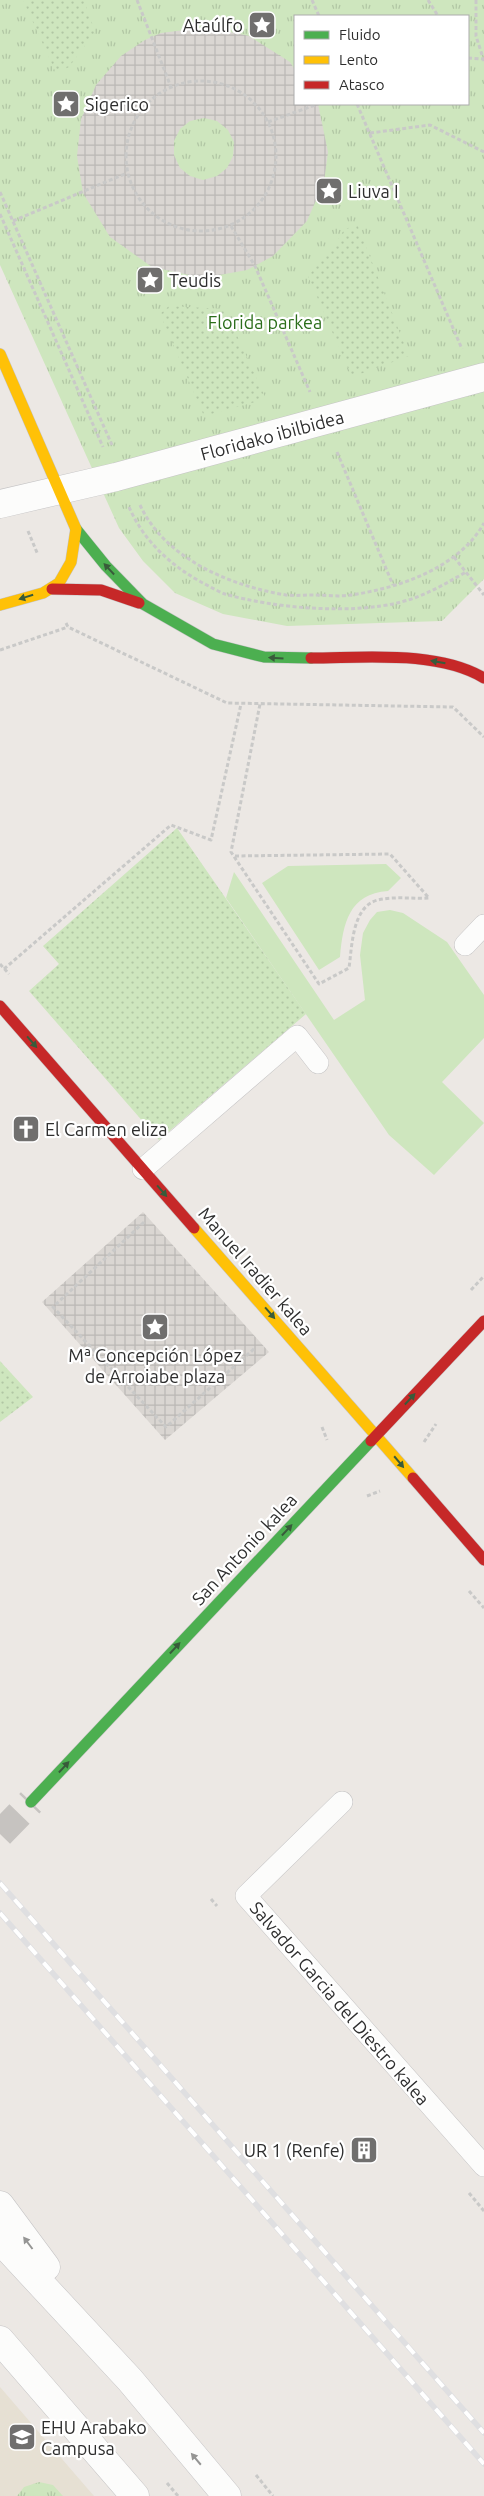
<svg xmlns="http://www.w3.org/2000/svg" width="484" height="2496" font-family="Ubuntu,sans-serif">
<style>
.education{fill:#e6e0d3}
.grass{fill:#cee6be}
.park{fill:url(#park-tufts);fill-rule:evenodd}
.garden{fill:url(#garden-dots)}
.plaza{fill:url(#plaza-grid);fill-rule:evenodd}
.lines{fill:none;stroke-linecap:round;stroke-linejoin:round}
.secondary-tunnel{stroke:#c6c3c0;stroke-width:28;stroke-dasharray:28 14;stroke-linecap:butt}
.lane-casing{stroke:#c5c4c5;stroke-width:22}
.street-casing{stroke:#c5c4c5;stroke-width:29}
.fast-casing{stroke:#c5c4c5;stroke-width:12}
.slow-casing{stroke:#c5c4c5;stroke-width:12}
.jam-casing{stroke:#c5c4c5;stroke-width:12}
.path{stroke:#c9c9c8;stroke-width:3;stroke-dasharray:4 2.5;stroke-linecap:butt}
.lane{stroke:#fcfcfb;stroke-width:21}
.street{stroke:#fcfcfb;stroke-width:28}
.fast{stroke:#4caf50;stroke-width:11}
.slow{stroke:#ffc107;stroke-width:11}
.jam{stroke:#c62828;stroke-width:11}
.rail-casing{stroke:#dfdfe1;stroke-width:5.5}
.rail{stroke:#fff;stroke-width:4;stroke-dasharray:11;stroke-linecap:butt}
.oneway{fill:#385b3a}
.oneway2{fill:#959594}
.labels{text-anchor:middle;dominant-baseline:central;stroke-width:4.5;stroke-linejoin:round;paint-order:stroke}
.poi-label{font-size:18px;fill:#2e2e2e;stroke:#fff;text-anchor:start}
.park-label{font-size:18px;fill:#2c6e1b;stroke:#fff}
.street-label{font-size:18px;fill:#2e2e2e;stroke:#fff}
</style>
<defs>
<pattern id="park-tufts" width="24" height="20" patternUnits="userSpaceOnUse" patternTransform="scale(1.25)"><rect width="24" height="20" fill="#cee6be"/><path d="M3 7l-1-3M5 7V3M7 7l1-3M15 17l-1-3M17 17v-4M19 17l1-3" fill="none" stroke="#b1c6a4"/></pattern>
<pattern id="garden-dots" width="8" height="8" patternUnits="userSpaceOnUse" patternTransform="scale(1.25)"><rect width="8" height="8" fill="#cee6be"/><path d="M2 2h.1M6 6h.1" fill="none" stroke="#b1c6a4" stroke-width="1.8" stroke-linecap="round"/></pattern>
<pattern id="plaza-grid" width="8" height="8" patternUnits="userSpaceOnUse" patternTransform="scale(1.25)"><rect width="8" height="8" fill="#dad6d2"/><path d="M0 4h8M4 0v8" fill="none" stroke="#bbb8b5"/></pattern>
</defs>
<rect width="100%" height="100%" fill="#ece8e4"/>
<path class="education" d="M0 2387 87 2488 94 2496H0Z"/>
<path class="grass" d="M386 864 401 878 388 891C349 894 343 923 340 957L319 970 262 883 288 866Z
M234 872 334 1020 365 1000 360 955 363 933 370 920 377 912 390 910 403 913 447 942 484 995V1038L442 1082 484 1123 434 1175 389 1135 226 898Z"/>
<path class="park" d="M0 0H484V579L442 621 287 626 223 614 175 593 143 561 119 528 0 265ZM295 16H468V104H295Z
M39 2482 53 2485 63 2496H17L24 2487Z"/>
<path class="garden" d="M23 0H84L95 32 69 67 56 73Z
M357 224 409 356 352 377 308 276 331 250 344 230Z
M169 306 225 309 266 399 204 416 160 314Z
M177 828 306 1014 159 1140 29 991 59 964 43 946Z
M0 1361 33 1397 0 1422Z"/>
<path class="plaza" d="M208 27 249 36 290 62 295 70V104H318L328 152 324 182 307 221 273 256 247 270 203 278 152 267 110 237 83 193 77 156 81 119 96 85 121 56 145 40 161 33ZM204 118 217 121 228 130 234 142 233 156 227 168 217 176 203 180 190 176 180 168 174 155V141L180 129 190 121Z
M143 1212 269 1352 165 1440 42 1302Z"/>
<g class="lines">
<path class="secondary-tunnel" d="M0 1834 31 1802"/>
<g class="lane-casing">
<path id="lane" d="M465 945 484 925
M143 1169 297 1036 318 1063
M342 1802 246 1896 484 2166"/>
</g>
<g class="street-casing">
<path id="street" d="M0 504 116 477 484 377
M0 2205 46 2267
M0 2240 130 2380 227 2496
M0 2340 135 2496"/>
</g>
<g class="fast-casing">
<path id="fast" d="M76 529 106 566 143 604 213 644 264 657 311 658
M31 1802 371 1441"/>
</g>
<g class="slow-casing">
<path id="slow" d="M0 354 76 529 71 562 59 583 43 593 0 605
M194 1228 413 1478"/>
</g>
<g class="jam-casing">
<path id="jam" d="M52 589 101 590 139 603
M311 658C364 658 437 650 484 678
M0 1006 194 1228
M371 1441 484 1321
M413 1478 484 1560"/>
</g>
<path class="path" d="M137 0 171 87
M312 0 319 16
M428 0 438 16
M476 0V36L484 61
M468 58 483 59
M126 156a75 75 0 1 1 150 0a75 75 0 1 1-150 0Z
M357 104 462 349
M268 122 318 104
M370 133 430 125 484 152
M0 192 112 445
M0 214 103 447
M13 221 127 173
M231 226 255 266 310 392
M337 452 393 585
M140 505C165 559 231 586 286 595 295 596 304 595 313 595 325 595 339 597 351 595 399 588 459 568 484 523
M129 507C144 541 169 564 201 582 209 586 217 591 225 594 273 608 352 615 401 602 425 596 445 584 466 572
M28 531 38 555
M454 557 484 595
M66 623 68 627 227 703 453 707 484 737
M0 650 68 627
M235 856 390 854 429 898C413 899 394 896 378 900 352 906 352 947 349 968L319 984 231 852 260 704
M0 964 9 974
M4 969 171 825 211 840 241 704
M144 1222 53 1307 166 1427 255 1348
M471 1290 484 1276
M322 1427 327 1440
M424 1442 436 1424
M367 1496 380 1491
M469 1591 484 1608
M211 1899 217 1906
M469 2193 484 2211
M256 2475 273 2496
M167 2483 178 2496"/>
<use href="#lane" class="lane"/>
<use href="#street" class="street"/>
<use href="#fast" class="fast"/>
<use href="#slow" class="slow"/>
<use href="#jam" class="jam"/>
<g class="rail-casing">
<path id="rail" d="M0 1883 484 2433
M0 1913 484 2464"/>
</g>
<use href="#rail" class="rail"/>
</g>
<defs><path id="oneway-solid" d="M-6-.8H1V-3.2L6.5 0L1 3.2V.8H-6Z" transform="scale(1.25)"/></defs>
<g class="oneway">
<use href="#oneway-solid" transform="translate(109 569) rotate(-133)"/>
<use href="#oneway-solid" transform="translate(26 597) rotate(163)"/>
<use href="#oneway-solid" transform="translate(276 658) rotate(-177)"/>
<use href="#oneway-solid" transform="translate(438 662) rotate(-170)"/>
<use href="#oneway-solid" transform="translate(32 1042) rotate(49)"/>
<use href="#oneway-solid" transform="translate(162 1191) rotate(49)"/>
<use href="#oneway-solid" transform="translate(270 1313) rotate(49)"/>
<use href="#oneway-solid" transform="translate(410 1399) rotate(-47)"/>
<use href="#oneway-solid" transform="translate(399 1462) rotate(50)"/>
<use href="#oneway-solid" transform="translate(287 1530) rotate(-47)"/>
<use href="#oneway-solid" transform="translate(175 1648) rotate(-47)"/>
<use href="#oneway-solid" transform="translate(64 1767) rotate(-47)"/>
</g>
<g class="oneway2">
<use href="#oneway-solid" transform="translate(28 2243) rotate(-127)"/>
<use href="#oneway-solid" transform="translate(196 2459) rotate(-130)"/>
</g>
<defs>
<g id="sight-square" transform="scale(1.4375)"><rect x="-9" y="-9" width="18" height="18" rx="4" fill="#706f6e" stroke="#fff"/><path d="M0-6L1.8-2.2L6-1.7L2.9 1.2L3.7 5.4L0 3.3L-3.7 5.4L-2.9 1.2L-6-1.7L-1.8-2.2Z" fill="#fff"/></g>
<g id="church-square" transform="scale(1.4375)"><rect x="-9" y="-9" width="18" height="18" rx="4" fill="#706f6e" stroke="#fff"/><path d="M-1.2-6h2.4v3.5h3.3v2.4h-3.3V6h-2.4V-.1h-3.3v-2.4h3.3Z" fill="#fff"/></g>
<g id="building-square" transform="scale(1.4375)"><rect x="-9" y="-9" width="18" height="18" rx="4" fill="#706f6e" stroke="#fff"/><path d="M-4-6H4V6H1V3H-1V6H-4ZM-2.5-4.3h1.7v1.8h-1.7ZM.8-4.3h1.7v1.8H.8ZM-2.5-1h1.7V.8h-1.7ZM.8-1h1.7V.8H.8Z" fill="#fff"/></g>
<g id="university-square" transform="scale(1.4375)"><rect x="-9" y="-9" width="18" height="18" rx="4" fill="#706f6e" stroke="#fff"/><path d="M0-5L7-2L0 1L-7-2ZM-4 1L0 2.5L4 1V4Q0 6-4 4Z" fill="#fff"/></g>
</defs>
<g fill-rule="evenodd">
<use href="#sight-square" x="262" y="25"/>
<use href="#sight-square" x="66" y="104"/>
<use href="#sight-square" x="329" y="191"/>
<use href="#sight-square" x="150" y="280"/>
<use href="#church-square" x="26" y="1129"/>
<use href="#sight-square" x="155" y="1327"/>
<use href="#building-square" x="364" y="2150"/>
<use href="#university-square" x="22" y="2437"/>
</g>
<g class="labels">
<g class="poi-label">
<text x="243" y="25" text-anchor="end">Ataúlfo</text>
<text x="85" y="104">Sigerico</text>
<text x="348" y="191">Liuva I</text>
<text x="169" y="280">Teudis</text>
<text x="45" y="1129">El Carmen eliza</text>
<text x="155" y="1355" text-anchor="middle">Mª Concepción López<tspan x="155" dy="21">de Arroiabe plaza</tspan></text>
<text x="345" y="2150" text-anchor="end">UR 1 (Renfe)</text>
<text x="41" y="2427">EHU Arabako<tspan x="41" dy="21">Campusa</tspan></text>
</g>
<g class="park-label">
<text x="265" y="322">Florida parkea</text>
</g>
<g class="street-label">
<text transform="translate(272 435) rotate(-15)">Floridako ibilbidea</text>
<text transform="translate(256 1271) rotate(49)">Manuel Iradier kalea</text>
<text transform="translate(244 1549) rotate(-47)">San Antonio kalea</text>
<text transform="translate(340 2003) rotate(49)">Salvador Garcia del Diestro kalea</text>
</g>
</g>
<rect x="294" y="15" width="175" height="90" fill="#ffffff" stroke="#ababab"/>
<rect x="304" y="31" width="25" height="8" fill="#4caf50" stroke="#ababab"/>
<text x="339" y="40" font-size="15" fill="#2e2e2e">Fluido</text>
<rect x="304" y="56" width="25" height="8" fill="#ffc107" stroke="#ababab"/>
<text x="339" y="65" font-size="15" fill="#2e2e2e">Lento</text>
<rect x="304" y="81" width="25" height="8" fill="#c62828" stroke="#ababab"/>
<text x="339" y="90" font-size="15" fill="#2e2e2e">Atasco</text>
</svg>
